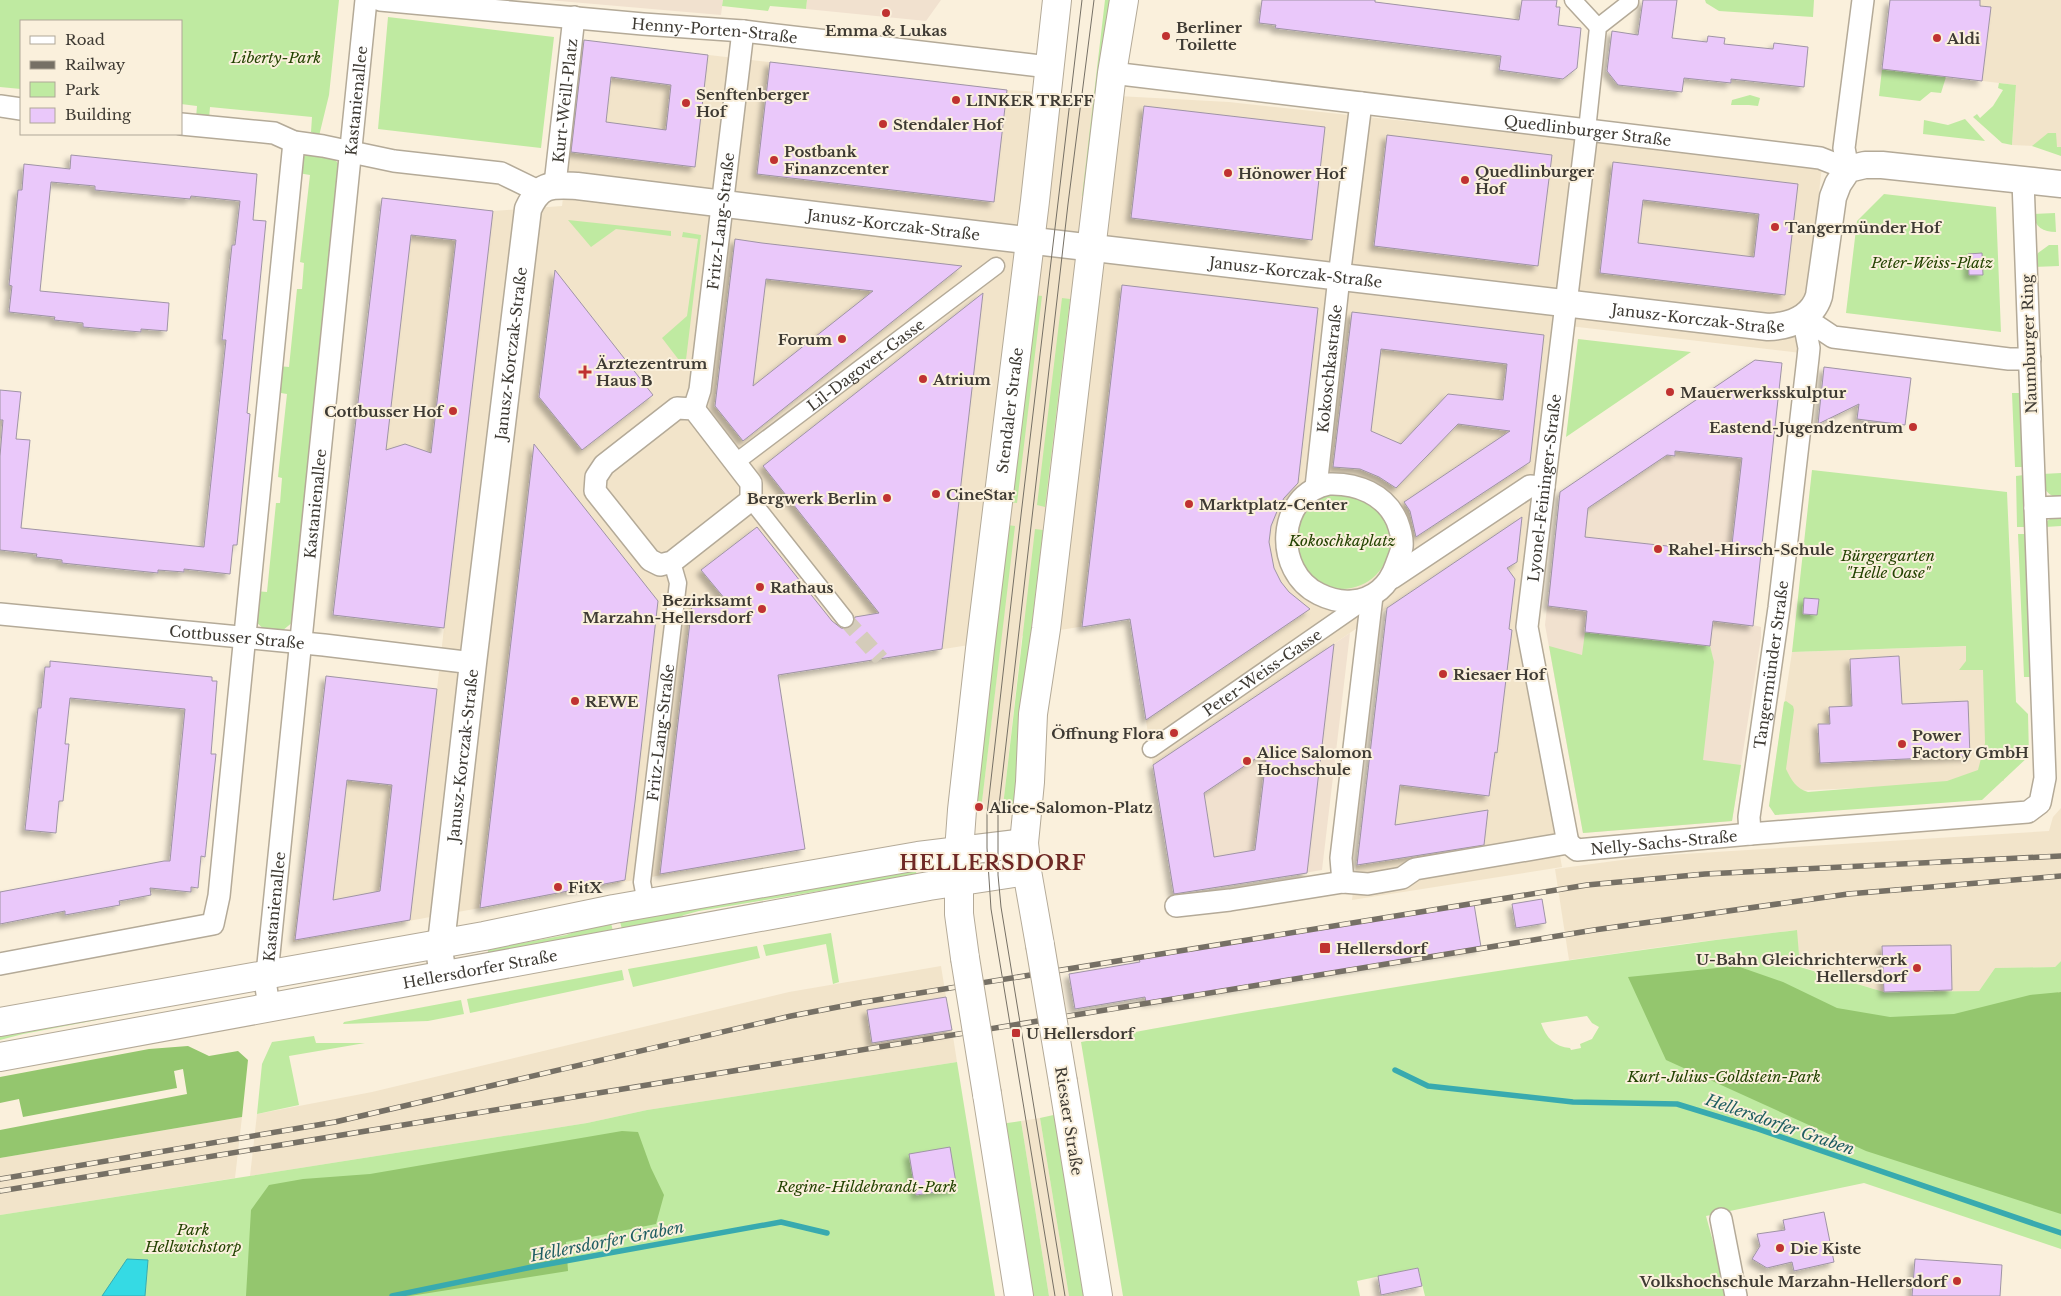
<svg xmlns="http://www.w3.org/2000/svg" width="2061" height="1296" font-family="'Libre Baskerville',serif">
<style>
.built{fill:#f2e4ca}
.education{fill:#f1e1cf}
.green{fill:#bfeaa1;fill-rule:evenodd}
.forest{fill:#94c66e}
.water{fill:#35dae4;stroke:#38aaaf}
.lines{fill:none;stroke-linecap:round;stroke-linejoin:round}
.stream{stroke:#38aaaf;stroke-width:5.5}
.building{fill:#eac8fa;stroke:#9f94a5;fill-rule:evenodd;filter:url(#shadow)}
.pedestrian-tunnel{stroke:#d4ccba;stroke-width:16;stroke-dasharray:16 8;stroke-linecap:butt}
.pedestrian-casing{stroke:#b4aa98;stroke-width:19}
.minor-casing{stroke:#b4aa98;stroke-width:24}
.tertiary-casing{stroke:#b4aa98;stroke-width:29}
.secondary-casing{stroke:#b4aa98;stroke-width:30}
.pedestrian{stroke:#fff;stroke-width:16}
.minor{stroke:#fff;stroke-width:21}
.tertiary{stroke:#fff;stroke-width:26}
.secondary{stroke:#fff;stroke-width:28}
.tram{stroke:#767065;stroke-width:1}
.rail-casing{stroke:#767065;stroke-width:5.5}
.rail{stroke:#faf0dc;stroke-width:4;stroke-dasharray:11;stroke-linecap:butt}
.secondary-bridge-casing{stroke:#b4aa98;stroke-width:30;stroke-linecap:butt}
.secondary-bridge{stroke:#fff;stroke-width:28}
.poi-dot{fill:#c03231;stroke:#faf0dc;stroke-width:2}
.labels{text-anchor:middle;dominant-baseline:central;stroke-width:4;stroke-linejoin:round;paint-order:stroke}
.poi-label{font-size:15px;font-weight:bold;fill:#3e3a33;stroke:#faf0dc;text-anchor:start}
.street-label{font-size:15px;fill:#3e3a33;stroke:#faf0dc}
.park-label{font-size:15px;font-style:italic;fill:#234201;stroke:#faf0dc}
.water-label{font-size:16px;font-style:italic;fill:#1e5d61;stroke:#faf0dc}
.district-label{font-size:20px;font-weight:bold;letter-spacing:1px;fill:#6e2825;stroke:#faf0dc}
</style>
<defs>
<filter id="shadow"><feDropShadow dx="-4.5" dy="4.5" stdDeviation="2.5" flood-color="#0004"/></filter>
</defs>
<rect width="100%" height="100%" fill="#faf0dc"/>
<path class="built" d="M1890 0H2061V147L2012 145 2016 85 1882 69Z
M582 40 1007 90 1229 102 1822 166 1801 353 1552 324 1520 629 1562 867 1352 900 1387 608 1153 765 1130 619 1022 636 1003 806 981 810 1001 640 778 675 805 849 293 942 326 676 437 689 444 628 333 615 382 198 493 211 562 206Z
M1998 645 2004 781 1771 792 1792 652Z
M2061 808V961L2055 967 1995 968 1979 991 1884 992 1800 966 1796 930 1682 944 1569 960 1555 869 1651 856 2049 831 2053 817Z
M941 966 946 997 867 1011 872 1043 952 1030 957 1062 647 1110 587 1123 250 1176 257 1114 372 1092 789 992Z
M242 1117 235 1178 0 1215V1158Z
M1040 1118 1069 1296H1049L1021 1121Z"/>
<path class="education" d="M548 0H723L721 15Z
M807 0H941L926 21 806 9Z
M1755 360 1782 363 1753 625 1761 627V638L1732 821 1583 833 1545 625 1560 492Z
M1350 633 1322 870 1174 894 1153 765Z"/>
<path class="green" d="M0 0H339L329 95 319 136 311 132 312 117 210 107 209 119 196 118 197 106 181 104V21H21V89L0 87Z
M723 0H807L806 9 770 6 768 11 722 6Z
M1105 0H1113L1086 197 1082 196Z
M1705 0H1814L1813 17 1719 11 1706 3Z
M388 17 554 37 541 148 378 129Z
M1882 69 1946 77 1941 93 1931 92 1920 101 1879 96Z
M1999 83 2016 85 2012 145 2002 143 1973 117 1977 114 1980 118 1993 106 2003 90 1998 88Z
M1750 95 1760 98 1758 106 1749 105H1731L1732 100Z
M1965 119 1985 141 1923 134 1924 120 1948 125Z
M2048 133H2056L2057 147H2061V156L2032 146Z
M308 153 333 158 340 165 294 621 282 631H266L256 622 255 591 267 592 276 503H280L282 478 278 477 287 394 275 392 278 366 289 367 297 289H302L304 263 300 262 310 175 298 173 300 160Z
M1884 194 1996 207 2001 332 1846 313 1857 221Z
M2055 213 2056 232C2043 232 2035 227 2033 214Z
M568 220 671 231V236L616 229 591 247Z
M683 232 701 235 685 368 662 338 687 316 698 239 682 237Z
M2049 245H2058L2059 266 2033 267 2038 253Z
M1034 295 1042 296 1017 503 1009 502Z
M1062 298 1070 299 1045 507 1037 505Z
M1578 339 1691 352 1566 437Z
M2012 393H2022L2024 467H2015Z
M1812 470 2007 492 2016 702 2028 714 2029 756 1982 800 1775 815 1769 806 1784 702 1786 701 1793 706 1794 710 1786 769C1791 779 1796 789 1808 792L1947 781 1978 770 1985 743 1983 670H1959L1966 661V646L1792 652Z
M2061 473V499C2046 495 2043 489 2042 474Z
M2024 475 2026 527H2017L2016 476Z
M1294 541a48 48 0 1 1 96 0a48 48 0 1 1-96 0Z
M2061 512V526L2045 527 2047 521Z
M1007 525 1015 526 981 810 974 811Z
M1035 529 1043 530 1020 723 1019 803 1003 806Z
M2018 534H2027L2033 677H2024Z
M1585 632 1710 646 1714 662 1703 760 1741 765 1732 821 1583 833 1549 646 1582 655Z
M917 865 916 875 699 911 684 915 669 923 623 933 619 918Z
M610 919 614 935 488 959V949L566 935Z
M1797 930 1800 967 1884 992 1979 991 1995 968 2055 967 2061 961V992H2058L2061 1062V1249L1864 1183 1706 1216 1728 1296H1425L1418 1268 1357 1281 1360 1296H1123L1081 1042C1318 998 1557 959 1797 930ZM1587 1016 1592 1023 1599 1027 1592 1039 1580 1044 1581 1048 1571 1050 1570 1048C1555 1047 1546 1038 1541 1023Z
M831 933 839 982 833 984 826 944 766 956 763 945Z
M757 946 760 958 633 987 628 969Z
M622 970 624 980 470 1013 467 999Z
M229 995 23 1034 0 1040V1032Z
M461 1000 464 1014 428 1021 343 1024 344 1022Z
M314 1036 316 1043H365L289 1056 299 1105 257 1114 262 1064 272 1042Z
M957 1062 995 1296H145L148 1260 102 1296H0V1215L587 1123 647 1110Z
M1058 1114 1089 1296H1069L1040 1118Z
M1021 1121 1049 1296H1028L1000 1124Z"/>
<path class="forest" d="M1737 966 1783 982 1837 1008 1890 1017 1954 1014 2030 995 2061 992V1214L1866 1151 1666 1060 1628 977Z
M188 1046 209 1056 238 1051 248 1060 242 1117 0 1158V1130L187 1094 183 1069 174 1071 177 1088 23 1117 19 1099 0 1103V1077L149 1049Z
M622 1131 638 1132 651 1168 664 1195 656 1224 566 1242 568 1271 410 1296H246L251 1210 269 1185 303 1179 370 1174Z"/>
<path class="water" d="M127 1259 148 1260 145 1296H102Z"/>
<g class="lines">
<path class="stream" d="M1395 1070 1428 1086 1573 1102 1677 1104 1755 1128 2061 1233
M392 1296 532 1267 781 1222 827 1233"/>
</g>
<path class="building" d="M1262 0H1375V2L1519 20 1522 0H1557L1556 7H1560L1558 25 1581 28 1577 68 1563 79 1499 70 1501 56 1275 28 1276 25 1259 23Z
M1643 0H1677L1672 38 1707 42 1708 36 1725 38 1724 44 1773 49 1774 43 1808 47 1804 87 1731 79V83L1684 78 1682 92 1618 85 1607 71 1612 31 1638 35Z
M1890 0H1980V6L1991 7 1982 81 1882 69Z
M584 40 708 55 695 167 571 152ZM611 77 671 85 666 130 606 122Z
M770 62 1007 90 994 202 757 174Z
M1144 106 1325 127 1312 240 1131 218Z
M1387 135 1552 155 1538 266 1374 246Z
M71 155 257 174 253 220 266 221 247 413 250 414 237 545H233L230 574 184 569V572L158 570V573L62 563V560L36 557 37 554 0 550V456L3 420H0V390L21 392 16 439 30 440 21 528 204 547 226 340H222L228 282 232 245H235L240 201 191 196 190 199 95 190V186L51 182 40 291 169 303 167 331 141 329V332L83 327V323L54 320 55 317 9 312 12 286 9 285 18 190H22L24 164 70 169Z
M1613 162 1798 184 1785 295 1600 273ZM1643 200 1759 214 1754 257 1638 243Z
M382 198 493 211 444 628 333 615ZM411 235 456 240 431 453 405 444 386 450Z
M735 239 762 243 962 266 743 441 715 406ZM766 279 873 291 753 386Z
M1982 253 1983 275H1969L1968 254Z
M555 270 653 395 582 450 539 397Z
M1122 285 1318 308 1298 483 1284 498 1278 509 1271 526 1269 542 1274 568 1281 582 1289 592 1310 609 1146 720 1130 619 1082 627Z
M983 293 942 649 778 675 805 849 660 874 692 605 725 599 701 570 757 527 832 621 841 628 847 629 852 626 855 617 879 613 763 466Z
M1352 312 1544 335 1530 462 1416 537 1410 511 1404 502 1510 431 1458 424 1396 488 1379 477 1360 469 1333 467ZM1381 349 1507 364 1503 400 1448 394 1401 444 1371 431Z
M1755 360 1782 363 1753 626 1713 621 1710 646 1585 632 1587 611 1548 606 1560 492ZM1675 451 1742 458 1731 553 1585 537 1588 508 1667 455 1675 456Z
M1824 367 1911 378 1905 425 1857 419 1859 404 1818 424Z
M534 444 658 601 635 802 625 880 480 908Z
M1522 517 1517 562 1507 568 1515 579 1509 629 1512 630 1497 753 1495 752 1489 796 1400 785 1395 825 1488 810 1484 845 1357 865 1387 608Z
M1804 598 1819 599 1817 615 1803 614Z
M1334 644 1307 873 1174 894 1153 765ZM1267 751 1255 850 1214 857 1204 793Z
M1899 656 1902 704 1968 701 1970 756 1820 763 1818 724H1830L1829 707 1852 706 1850 659Z
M50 661 212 677V681H217L211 754H216L205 857 201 856 198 888 191 887V892L150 888 151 895 119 901 120 905 65 915V911L0 924V892L164 861H170L185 709 70 698 65 744H69L63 801H59L56 833 25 830 38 708H41L45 667H50Z
M326 676 437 689 410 920 295 940ZM347 780 392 785 380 891 333 900Z
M1542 899 1546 923 1516 928 1512 904Z
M1474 904 1481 947 1146 1002 1145 997 1075 1009 1069 974 1140 962 1139 959Z
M1951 945 1952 990 1884 992 1882 946Z
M946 997 952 1030 872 1043 867 1010Z
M950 1147 957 1189 916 1195 909 1154Z
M1824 1212 1834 1262 1794 1271 1792 1262 1767 1268 1752 1259 1760 1246 1757 1234 1785 1230 1783 1220Z
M1915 1259 2002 1265 2000 1296H1912Z
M1418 1268 1422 1286 1381 1295 1378 1276Z"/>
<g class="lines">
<path class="pedestrian-tunnel" d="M845 619 881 659"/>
<g class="pedestrian-casing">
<g id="pedestrian">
<path d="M1573 0 1598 27"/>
<path d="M1587 130 1598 27 1630 2V0"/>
<path id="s1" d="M736 462 996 266"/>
<path d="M751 500 845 619"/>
<path id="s2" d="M1151 749 1366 600"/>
<path id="s3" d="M646 903 642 882 678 583 672 562"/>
</g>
</g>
<g class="minor-casing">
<g id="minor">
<path id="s4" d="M380 0 643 24 743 31 1049 67"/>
<path id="s5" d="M1112 73 1812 157 1820 158 1848 169"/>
<path d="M0 106 21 109"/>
<path d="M181 124 274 133 294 142 323 146 394 161 501 173 538 191"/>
<path d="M1848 169 1844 148 1863 0"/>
<path id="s6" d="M555 184 574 17"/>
<path d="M1803 317 1833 337 2009 359H2030"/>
<path d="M677 408 694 409 751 483V500L672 562 660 565 650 560 595 491 596 477 604 465Z"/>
<path id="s7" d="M694 409 700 390 743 31"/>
<path d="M1329 484C1357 483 1385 494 1397 521 1400 529 1403 539 1402 547 1401 553 1398 559 1396 565 1389 585 1374 599 1352 601 1341 602 1329 599 1319 594 1273 572 1276 494 1329 484Z"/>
<path id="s8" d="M1316 487 1339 277 1361 103"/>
<path d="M2035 508 2061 507"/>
<path d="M1392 578 1530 486 1544 487"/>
<path id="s9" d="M0 614 324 645 473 663"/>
<path id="s10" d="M1750 834 1749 817 1779 608 1808 358 1809 348 1803 317"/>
<path id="s11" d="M1568 843 1527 627 1587 130"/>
<path d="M1343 882 1341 858 1372 596"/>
<path id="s12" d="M1176 906 1230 900 1343 882 1368 884 1402 878 1415 869 1568 843 1577 850 1750 834 2028 812 2040 803 2045 778 2023 181"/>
<path d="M0 964 213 924 219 896 294 142"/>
<path id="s13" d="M269 1007 266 987 267 974 366 0"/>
<path d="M1721 1219 1736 1296"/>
</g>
</g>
<g class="tertiary-casing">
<g id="tertiary">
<path id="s14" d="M443 975 440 956 441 943 473 663 528 209C540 183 551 185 577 186L881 223 1768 327C1789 326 1812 319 1819 296L1833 197 1838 184 1848 169 1865 165H1882L2061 184"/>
</g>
</g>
<g class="secondary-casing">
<g id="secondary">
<path d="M1040 945 1027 871 1024 843 1030 782 1033 714 1046 629 1112 73 1124 0"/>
<path id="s15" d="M965 958 959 914V851L962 810 980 649 1035 201 1057 0"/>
<path d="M0 1022 484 936 614 909 918 856 1024 843"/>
<path id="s16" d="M0 1057 929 886 1027 871"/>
<path d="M1063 1082 1098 1296"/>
<path d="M987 1094 1019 1296"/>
</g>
</g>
<use href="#pedestrian" class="pedestrian"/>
<use href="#minor" class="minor"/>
<use href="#tertiary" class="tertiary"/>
<use href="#secondary" class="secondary"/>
<path class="tram" d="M1055 1296 991 909 987 848V815L1021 515 1082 0
M1065 1296 1001 907 998 875V814L1068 204 1094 0"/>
<g class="rail-casing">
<path id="rail" d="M0 1179 335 1122 791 1016 864 1002 1587 885 1705 874 2061 856
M0 1191 1594 930 1848 894 2061 876"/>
</g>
<use href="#rail" class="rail"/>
<g class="secondary-bridge-casing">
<path id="secondary-bridge" d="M1040 945 1063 1082
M965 958 987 1094"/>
</g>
<use href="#secondary-bridge" class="secondary-bridge"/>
</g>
<g class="poi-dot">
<circle cx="886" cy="13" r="5"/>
<circle cx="1166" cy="36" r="5"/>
<circle cx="1937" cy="38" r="5"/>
<circle cx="956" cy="100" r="5"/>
<circle cx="686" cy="103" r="5"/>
<circle cx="883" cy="124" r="5"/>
<circle cx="774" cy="160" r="5"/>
<circle cx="1228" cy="173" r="5"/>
<circle cx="1465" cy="180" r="5"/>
<circle cx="1775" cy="227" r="5"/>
<circle cx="842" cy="339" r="5"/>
<path d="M582.5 364.5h5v5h5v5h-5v5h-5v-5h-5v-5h5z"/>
<circle cx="923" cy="379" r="5"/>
<circle cx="1670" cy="392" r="5"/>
<circle cx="453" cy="411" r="5"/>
<circle cx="1913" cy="427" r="5"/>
<circle cx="936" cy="494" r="5"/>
<circle cx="887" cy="498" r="5"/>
<circle cx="1189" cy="504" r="5"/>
<circle cx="1658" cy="549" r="5"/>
<circle cx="760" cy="587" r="5"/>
<circle cx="762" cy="609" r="5"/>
<circle cx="1443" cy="674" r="5"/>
<circle cx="575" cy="701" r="5"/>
<circle cx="1174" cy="733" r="5"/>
<circle cx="1902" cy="744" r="5"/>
<circle cx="1247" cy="761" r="5"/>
<circle cx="979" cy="807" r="5"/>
<circle cx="558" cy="887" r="5"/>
<rect x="1319" y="942" width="12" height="12" rx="2.5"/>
<circle cx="1917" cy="968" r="5"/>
<rect x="1011" y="1028" width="10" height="10" rx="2.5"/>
<circle cx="1780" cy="1248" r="5"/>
<circle cx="1957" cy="1281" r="5"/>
</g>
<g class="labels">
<g class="poi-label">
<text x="1176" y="27">Berliner<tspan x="1176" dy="17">Toilette</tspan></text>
<text x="886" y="30" text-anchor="middle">Emma &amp; Lukas</text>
<text x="1947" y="38">Aldi</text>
<text x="696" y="94">Senftenberger<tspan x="696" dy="17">Hof</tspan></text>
<text x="966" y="100">LINKER TREFF</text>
<text x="893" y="124">Stendaler Hof</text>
<text x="784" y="151">Postbank<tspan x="784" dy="17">Finanzcenter</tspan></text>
<text x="1475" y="171">Quedlinburger<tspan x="1475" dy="17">Hof</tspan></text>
<text x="1238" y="173">Hönower Hof</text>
<text x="1785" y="227">Tangermünder Hof</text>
<text x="832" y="339" text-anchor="end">Forum</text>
<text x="596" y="363">Ärztezentrum<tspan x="596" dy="17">Haus B</tspan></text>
<text x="933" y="379">Atrium</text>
<text x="1680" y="392">Mauerwerksskulptur</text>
<text x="443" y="411" text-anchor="end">Cottbusser Hof</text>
<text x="1903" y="427" text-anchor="end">Eastend-Jugendzentrum</text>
<text x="946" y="494">CineStar</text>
<text x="877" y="498" text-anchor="end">Bergwerk Berlin</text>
<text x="1199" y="504">Marktplatz-Center</text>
<text x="1668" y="549">Rahel-Hirsch-Schule</text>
<text x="770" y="587">Rathaus</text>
<text x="752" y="600" text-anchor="end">Bezirksamt<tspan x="752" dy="17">Marzahn-Hellersdorf</tspan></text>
<text x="1453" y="674">Riesaer Hof</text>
<text x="585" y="701">REWE</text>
<text x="1164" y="733" text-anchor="end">Öffnung Flora</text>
<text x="1912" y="735">Power<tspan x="1912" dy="17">Factory GmbH</tspan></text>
<text x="1257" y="752">Alice Salomon<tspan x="1257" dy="17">Hochschule</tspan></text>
<text x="989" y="807">Alice-Salomon-Platz</text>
<text x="568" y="887">FitX</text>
<text x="1336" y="948">Hellersdorf</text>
<text x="1907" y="959" text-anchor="end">U-Bahn Gleichrichterwerk<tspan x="1907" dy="17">Hellersdorf</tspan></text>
<text x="1026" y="1033">U Hellersdorf</text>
<text x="1790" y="1248">Die Kiste</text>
<text x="1947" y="1281" text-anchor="end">Volkshochschule Marzahn-Hellersdorf</text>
</g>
<g class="street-label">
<text stroke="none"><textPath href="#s4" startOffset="336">Henny-Porten-Straße</textPath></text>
<text stroke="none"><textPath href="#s6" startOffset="84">Kurt-Weill-Platz</textPath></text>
<text stroke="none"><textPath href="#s13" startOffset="911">Kastanienallee</textPath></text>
<text stroke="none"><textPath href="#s5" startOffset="479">Quedlinburger Straße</textPath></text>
<text stroke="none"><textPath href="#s7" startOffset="190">Fritz-Lang-Straße</textPath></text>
<text stroke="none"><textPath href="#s14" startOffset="1150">Janusz-Korczak-Straße</textPath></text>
<text stroke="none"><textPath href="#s14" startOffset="1555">Janusz-Korczak-Straße</textPath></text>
<text stroke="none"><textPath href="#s14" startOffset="1960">Janusz-Korczak-Straße</textPath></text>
<text transform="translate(2029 344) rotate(-92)">Naumburger Ring</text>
<text stroke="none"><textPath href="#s14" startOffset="626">Janusz-Korczak-Straße</textPath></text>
<text stroke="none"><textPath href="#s1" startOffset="162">Lil-Dagover-Gasse</textPath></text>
<text stroke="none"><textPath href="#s8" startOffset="119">Kokoschkastraße</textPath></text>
<text stroke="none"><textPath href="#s15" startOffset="551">Stendaler Straße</textPath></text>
<text stroke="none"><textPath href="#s11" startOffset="360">Lyonel-Feininger-Straße</textPath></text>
<text stroke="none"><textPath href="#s13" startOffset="506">Kastanienallee</textPath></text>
<text stroke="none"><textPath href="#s9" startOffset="238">Cottbusser Straße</textPath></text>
<text stroke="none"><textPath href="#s10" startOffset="171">Tangermünder Straße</textPath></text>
<text stroke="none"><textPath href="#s2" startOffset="135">Peter-Weiss-Gasse</textPath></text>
<text stroke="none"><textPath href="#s3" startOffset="172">Fritz-Lang-Straße</textPath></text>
<text stroke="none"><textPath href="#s14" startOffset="221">Janusz-Korczak-Straße</textPath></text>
<text stroke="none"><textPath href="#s12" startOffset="498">Nelly-Sachs-Straße</textPath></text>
<text stroke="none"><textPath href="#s13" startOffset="101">Kastanienallee</textPath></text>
<text stroke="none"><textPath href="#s16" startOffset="488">Hellersdorfer Straße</textPath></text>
<text transform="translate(1069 1121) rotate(81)">Riesaer Straße</text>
</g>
<g class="park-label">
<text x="276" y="57">Liberty-Park</text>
<text x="1932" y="262">Peter-Weiss-Platz</text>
<text x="1342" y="540">Kokoschkaplatz</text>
<text x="1888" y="555">Bürgergarten<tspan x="1888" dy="17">"Helle Oase"</tspan></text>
<text x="1724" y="1076">Kurt-Julius-Goldstein-Park</text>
<text x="867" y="1186">Regine-Hildebrandt-Park</text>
<text x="193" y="1229">Park<tspan x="193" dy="17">Hellwichstorp</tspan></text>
</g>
<g class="water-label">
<text transform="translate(1780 1124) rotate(19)">Hellersdorfer Graben</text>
<text transform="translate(607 1241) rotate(-11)">Hellersdorfer Graben</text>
</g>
<g class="district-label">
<text x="993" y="863">HELLERSDORF</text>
</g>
</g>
<rect x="20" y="20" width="162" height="115" fill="#faf0dc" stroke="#afa798"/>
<rect x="30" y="36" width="25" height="8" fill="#ffffff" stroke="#afa798"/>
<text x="65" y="45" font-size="15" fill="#3e3a33">Road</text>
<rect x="30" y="61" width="25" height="8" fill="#767065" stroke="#afa798"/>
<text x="65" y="70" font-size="15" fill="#3e3a33">Railway</text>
<rect x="30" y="82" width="25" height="15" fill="#bfeaa1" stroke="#afa798"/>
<text x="65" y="95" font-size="15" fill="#3e3a33">Park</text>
<rect x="30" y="108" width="25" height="15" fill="#eac8fa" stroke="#afa798"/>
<text x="65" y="120" font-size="15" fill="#3e3a33">Building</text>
</svg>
